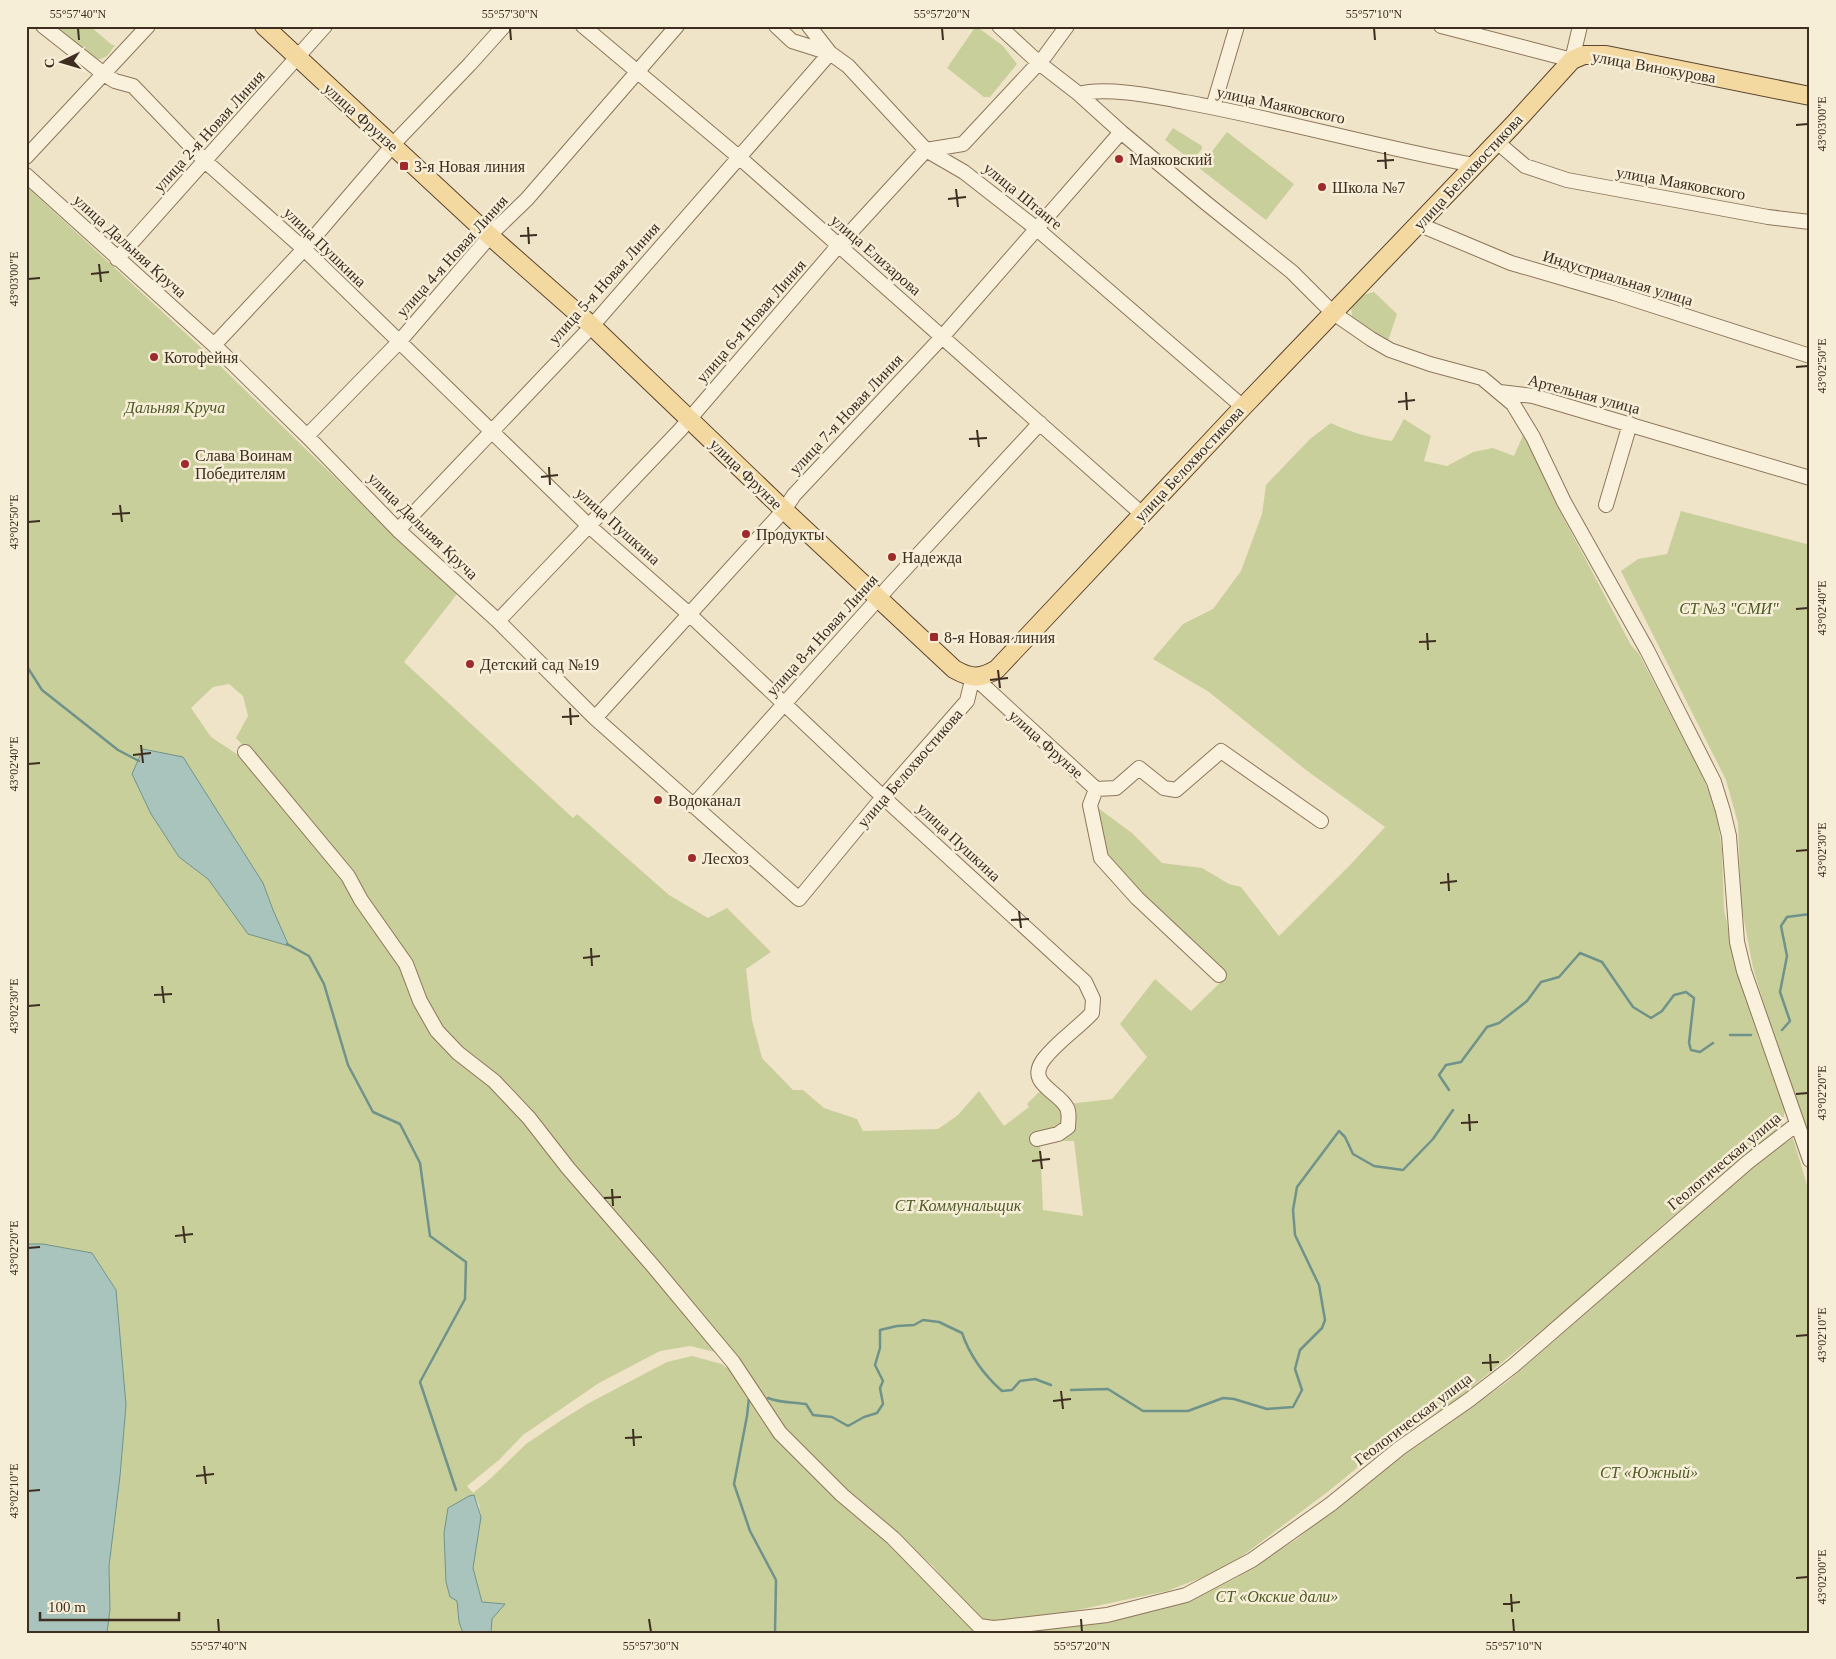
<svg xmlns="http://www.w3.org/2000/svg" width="1836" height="1659" font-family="Georgia,serif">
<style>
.green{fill:#c9cf9b;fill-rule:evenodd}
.water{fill:#a9c4bc;stroke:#6f938a}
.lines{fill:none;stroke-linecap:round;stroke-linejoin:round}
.stream{stroke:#6f938a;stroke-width:2.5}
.minor-casing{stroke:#8d765c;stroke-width:16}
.major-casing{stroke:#5b4430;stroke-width:20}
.minor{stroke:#faf1dc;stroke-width:14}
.major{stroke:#f3d9a0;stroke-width:18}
.ticks{fill:none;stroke:#3d2e20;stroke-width:2}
.poi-dot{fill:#9e2a2b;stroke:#f7eed8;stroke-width:2}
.labels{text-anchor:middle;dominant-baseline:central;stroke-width:5;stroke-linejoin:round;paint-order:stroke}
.street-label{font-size:16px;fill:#3d2e20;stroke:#f7eed8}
.poi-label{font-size:16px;fill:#3d2e20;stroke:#f7eed8;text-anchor:start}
.park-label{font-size:16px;font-style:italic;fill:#4d5a26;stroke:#f7eed8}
.neatline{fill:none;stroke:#3d2e20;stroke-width:2}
.ticks-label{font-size:12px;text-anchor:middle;fill:#3d2e20}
</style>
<rect width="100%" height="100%" fill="#f0e4c8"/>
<path class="green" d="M48 26H90L112 45H115C110 52 107 59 98 59Z
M976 26 1003 46 1017 64 990 97H984L947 68Z
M1173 128 1202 146V149L1192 161 1165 140Z
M1227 132 1294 184 1266 220 1199 168Z
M26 186 207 353 393 534 454 591 457 594 404 662 573 818 577 814 669 895 708 918 727 908 771 952 746 969 752 1020 762 1058 793 1090H803L824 1108 857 1119 863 1131 938 1129 958 1115 979 1091 1004 1126 1029 1107 1027 1104 1038 1093 1050 1087 1068 1104 1112 1099 1147 1057 1120 1024 1155 979 1191 1011 1227 976 1150 905 1107 859 1103 848 1094 805 1132 833 1162 863 1202 868 1229 884 1241 887 1279 936 1351 864 1385 827 1306 770 1209 692 1153 659 1183 624 1213 609 1241 571 1262 514 1266 485 1310 439 1331 423C1350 432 1370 438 1392 441L1404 419 1431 436 1424 461 1447 466 1473 452 1493 448 1514 456 1524 433 1554 500 1631 645 1639 654 1704 779 1717 814 1722 851 1724 909 1734 957 1755 1022 1759 1040 1764 1048 1785 1108 1783 1122 1771 1137 1711 1182 1577 1301 1455 1401 1390 1441 1330 1490 1241 1557 1206 1576 1167 1591 1011 1624 985 1623 954 1593 933 1566 878 1520 829 1475 781 1425 729 1353 630 1235 592 1193 548 1134 504 1085 443 1033 431 1014 421 992 417 975 403 950 374 913 350 873 252 755 236 738 248 716 243 696 229 684 213 687 191 708 211 737 243 758 307 828 346 880 401 961 412 996 431 1028 454 1051 492 1083 521 1113 588 1197 717 1348 715 1352 690 1346 660 1351 599 1383 523 1435 499 1460 467 1486 473 1493 489 1480 526 1444 563 1419 589 1403 667 1362 692 1356 722 1364 738 1377 776 1432 840 1501 908 1562 952 1610 983 1632 1062 1627 1164 1606 1202 1595 1236 1578 1297 1539 1366 1482 1507 1382 1748 1172 1759 1159 1793 1138 1810 1195V1633H491L492 1619 504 1604 482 1602 473 1568 481 1517 479 1505 474 1495 469 1496 448 1508 444 1533 446 1582 450 1597 457 1601 459 1622 463 1633H107L110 1609 109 1566 120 1476 126 1405 116 1290 92 1253 43 1244H26V895L29 883 26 867ZM143 749 183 757 263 883 273 910 289 946 248 934 208 879 179 857 151 814 132 774ZM1040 1141H1074L1083 1216 1043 1210Z
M1374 292 1397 314 1388 341 1352 317 1351 306 1359 296Z
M1681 511 1810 545V1140L1777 1047 1753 968 1741 904 1738 823 1726 780 1621 571 1638 559 1667 554Z"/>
<path class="water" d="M143 749 183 757 263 883 273 910 289 946 248 934 208 879 179 857 151 814 132 774Z
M26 1244H43L92 1253 116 1290 126 1405 120 1476 109 1566 110 1609 107 1633H26Z
M474 1495 481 1517 473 1568 482 1602 505 1604 492 1619 491 1633H463L459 1622 457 1601 450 1597 446 1582 444 1533 448 1508 469 1496Z"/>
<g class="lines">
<path class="stream" d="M26 665 42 690 118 750 139 761
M287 944 309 956 324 984 348 1065 373 1112 400 1124 420 1163 430 1236 466 1262 465 1299 420 1382 456 1490
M1782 1030 1790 1021 1780 992 1787 956 1781 926 1787 917 1810 914
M1730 1035H1751
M1449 1090 1439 1075 1446 1065 1461 1062 1487 1027 1499 1023 1527 1001 1541 982 1559 977 1580 953 1602 962 1633 1007 1651 1018 1662 1011 1674 995 1686 992 1694 998 1689 1043 1691 1050 1700 1052 1713 1043
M1071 1390 1108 1389 1143 1411H1188L1223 1398 1234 1399 1267 1409 1293 1407 1302 1390 1295 1369 1300 1350 1322 1328 1325 1320 1319 1285 1295 1235 1293 1210 1297 1187 1339 1131 1345 1137 1353 1154 1374 1166 1403 1170 1433 1139 1453 1110
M749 1398 747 1416 734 1484 750 1531 776 1580 775 1633
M768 1398C780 1403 793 1402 806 1404L813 1415 832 1417 848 1426 864 1417 877 1413 883 1404 880 1388 883 1381 875 1365 880 1348V1330L897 1326 914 1325 923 1320 939 1322 962 1333C970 1356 984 1375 1002 1391L1012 1390 1020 1381 1035 1379 1051 1385"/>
<g class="minor-casing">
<path id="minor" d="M43 26 104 74 115 81 133 86 205 161 304 249 589 526 689 614 883 797 1085 982 1093 999 1092 1013C1077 1029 1058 1041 1044 1059 1025 1084 1059 1091 1067 1108 1070 1114 1068 1121 1068 1127L1058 1134 1037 1139
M583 26 740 158 1142 514
M776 26 792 41 830 53 848 66 926 150 964 172 1037 229 1243 407
M999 26 1039 63 1079 94 1121 132 1206 203 1292 272 1332 312 1371 339 1390 350 1430 364 1482 378 1513 404 1533 437 1564 502 1647 650 1714 782 1723 811 1729 836 1737 942 1744 971 1810 1160
M1441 26 1572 60 1580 26
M1079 94C1105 86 1158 97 1185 102 1282 120 1377 147 1474 165
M1213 107 1237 26
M1497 142 1525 166 1567 180 1768 217 1810 222
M26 157 148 26
M26 175 214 345 307 436 398 530 498 621 595 718 799 899 883 797 967 701 973 676
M1418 224 1511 263 1614 293 1810 356
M117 259 325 26
M214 345 304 249 399 138 470 64 504 26
M1500 392 1533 396 1810 478
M307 436 399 342 497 228 527 199 677 26
M1606 505 1630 424
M398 530 592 326 830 53 809 26
M498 621 680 430 838 246 926 150 963 144 1045 56 1067 26
M973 676 1096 789 1116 788 1139 768 1164 788 1176 790 1221 751 1321 821
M595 718 784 510 794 495 943 336 1121 132
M245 752 348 876 361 900 406 964 420 1001 437 1031 458 1053 494 1081 529 1118 568 1168 653 1266 733 1362 780 1433 842 1495 893 1538 979 1626 993 1628 1004 1627 1107 1615 1186 1595 1252 1560 1331 1504 1400 1448 1469 1400 1513 1366 1748 1162 1797 1124
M1096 789 1090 805 1101 858 1137 898 1219 975
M693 806 893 582 1040 423"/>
</g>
<g class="major-casing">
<path id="major" d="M264 26 490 236 592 326 784 510 954 669C971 679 981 679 997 669L1243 407 1513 125 1572 60 1584 55H1606L1810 96"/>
</g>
<use href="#minor" class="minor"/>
<use href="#major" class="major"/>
</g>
<path class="ticks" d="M78 28 79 40M510 28 511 40M942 28 943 40M1374 28 1375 40M1796 125 1808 124M1385 152 1386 169M1377 161 1394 160M956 189 958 207M948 199 966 197M528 227 529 244M520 236 537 235M99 264 101 282M91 274 109 272M28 279 40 278M1796 367 1808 366M1406 392 1407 410M1398 402 1415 400M977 430 979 447M969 439 987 438M549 467 550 485M541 477 558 475M120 505 122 522M112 514 130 513M28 522 40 521M1796 609 1808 608M1427 633 1428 650M1419 642 1436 641M998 670 1000 688M990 680 1008 678M570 708 571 725M562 717 579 716M141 745 143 763M133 755 151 753M28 764 40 763M1796 851 1808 850M1448 873 1449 891M1440 883 1457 881M1019 911 1021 928M1011 920 1029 919M591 948 592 966M583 958 600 956M162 986 164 1003M154 995 172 994M28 1006 40 1005M1796 1094 1808 1093M1469 1114 1470 1131M1461 1123 1478 1122M1040 1151 1042 1169M1032 1161 1050 1159M612 1189 613 1206M604 1198 621 1197M183 1226 185 1243M175 1236 193 1234M28 1248 40 1247M1796 1336 1808 1335M1490 1354 1491 1371M1482 1363 1499 1362M1061 1391 1063 1409M1053 1401 1071 1399M633 1429 634 1446M625 1438 642 1437M204 1466 206 1484M196 1476 214 1474M28 1491 40 1490M1796 1578 1808 1577M1511 1594 1512 1612M1503 1604 1520 1602M218 1619 219 1632M649 1619 651 1632M1081 1619 1082 1632M1513 1619 1514 1632"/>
<g class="poi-dot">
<circle cx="1119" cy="159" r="5"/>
<rect x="399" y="161" width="10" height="10" rx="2.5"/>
<circle cx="1322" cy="187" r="5"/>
<circle cx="154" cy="357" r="5"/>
<circle cx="185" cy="464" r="5"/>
<circle cx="746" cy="534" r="5"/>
<circle cx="892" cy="557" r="5"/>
<rect x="929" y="632" width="10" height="10" rx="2.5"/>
<circle cx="470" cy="664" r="5"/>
<circle cx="658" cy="800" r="5"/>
<circle cx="692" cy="858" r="5"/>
</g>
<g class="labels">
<g class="street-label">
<text transform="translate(1654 67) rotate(10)">улица Винокурова</text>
<text transform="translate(1281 105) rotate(12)">улица Маяковского</text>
<text transform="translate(361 117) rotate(42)">улица Фрунзе</text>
<text transform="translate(209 131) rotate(-48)">улица 2-я Новая Линия</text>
<text transform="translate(1468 172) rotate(-47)">улица Белохвостикова</text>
<text transform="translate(1681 183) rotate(10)">улица Маяковского</text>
<text transform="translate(1023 196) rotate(39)">улица Штанге</text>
<text transform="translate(130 246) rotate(42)">улица Дальняя Круча</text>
<text transform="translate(325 247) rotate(44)">улица Пушкина</text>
<text transform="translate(876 255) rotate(41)">улица Елизарова</text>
<text transform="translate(452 256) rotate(-48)">улица 4-я Новая Линия</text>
<text transform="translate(1618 278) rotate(17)">Индустриальная улица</text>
<text transform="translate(604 283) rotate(-48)">улица 5-я Новая Линия</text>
<text transform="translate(751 321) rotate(-49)">улица 6-я Новая Линия</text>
<text transform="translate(1584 394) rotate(15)">Артельная улица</text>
<text transform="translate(846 414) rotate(-47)">улица 7-я Новая Линия</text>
<text transform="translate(1189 464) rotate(-47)">улица Белохвостикова</text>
<text transform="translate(746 474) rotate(44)">улица Фрунзе</text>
<text transform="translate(423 526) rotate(44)">улица Дальняя Круча</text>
<text transform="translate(618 526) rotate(42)">улица Пушкина</text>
<text transform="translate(822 635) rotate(-48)">улица 8-я Новая Линия</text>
<text transform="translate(1046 744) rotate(42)">улица Фрунзе</text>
<text transform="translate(910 768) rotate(-49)">улица Белохвостикова</text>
<text transform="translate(959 842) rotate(43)">улица Пушкина</text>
<text transform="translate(1724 1161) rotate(-40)">Геологическая улица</text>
<text transform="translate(1413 1419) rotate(-37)">Геологическая улица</text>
</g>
<g class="poi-label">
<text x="1129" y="159">Маяковский</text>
<text x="414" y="166">3-я Новая линия</text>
<text x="1332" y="187">Школа №7</text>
<text x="164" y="357">Котофейня</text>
<text x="195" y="455">Слава Воинам<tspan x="195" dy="18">Победителям</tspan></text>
<text x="756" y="534">Продукты</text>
<text x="902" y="557">Надежда</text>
<text x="944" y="637">8-я Новая линия</text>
<text x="480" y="664">Детский сад №19</text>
<text x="668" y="800">Водоканал</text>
<text x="702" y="858">Лесхоз</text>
</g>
<g class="park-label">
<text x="175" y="407">Дальняя Круча</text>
<text x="1729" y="608">СТ №3 "СМИ"</text>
<text x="958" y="1205">СТ Коммунальщик</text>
<text x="1649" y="1472">СТ «Южный»</text>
<text x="1277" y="1596">СТ «Окские дали»</text>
</g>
</g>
<rect width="1836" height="1659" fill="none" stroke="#f7eed8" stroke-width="55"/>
<g transform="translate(62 62) rotate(265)" stroke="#f7eed8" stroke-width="4" paint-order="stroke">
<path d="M0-4L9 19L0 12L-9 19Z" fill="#3d2e20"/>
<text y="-8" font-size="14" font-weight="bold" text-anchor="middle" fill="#3d2e20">С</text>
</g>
<path d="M40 1612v8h139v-8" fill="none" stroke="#3d2e20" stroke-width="2.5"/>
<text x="48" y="1612" font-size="15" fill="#3d2e20" stroke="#f7eed8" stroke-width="4" paint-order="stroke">100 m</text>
<rect x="28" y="28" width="1780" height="1604" class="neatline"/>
<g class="ticks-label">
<text x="78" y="18">55°57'40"N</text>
<text x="510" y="18">55°57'30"N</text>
<text x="942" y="18">55°57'20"N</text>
<text x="1374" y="18">55°57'10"N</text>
<text transform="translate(1822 124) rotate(-90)" y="4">43°03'00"E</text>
<text transform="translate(14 279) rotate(-90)" y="4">43°03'00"E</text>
<text transform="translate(1822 366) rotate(-90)" y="4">43°02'50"E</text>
<text transform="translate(14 522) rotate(-90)" y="4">43°02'50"E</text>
<text transform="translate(1822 608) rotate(-90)" y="4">43°02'40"E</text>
<text transform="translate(14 764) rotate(-90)" y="4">43°02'40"E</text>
<text transform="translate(1822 850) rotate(-90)" y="4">43°02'30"E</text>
<text transform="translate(14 1006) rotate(-90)" y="4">43°02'30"E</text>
<text transform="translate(1822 1093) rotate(-90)" y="4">43°02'20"E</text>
<text transform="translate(14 1248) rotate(-90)" y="4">43°02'20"E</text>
<text transform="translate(1822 1335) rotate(-90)" y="4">43°02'10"E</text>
<text transform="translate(14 1491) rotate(-90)" y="4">43°02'10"E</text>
<text transform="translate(1822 1577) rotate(-90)" y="4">43°02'00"E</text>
<text x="219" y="1650">55°57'40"N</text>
<text x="651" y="1650">55°57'30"N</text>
<text x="1082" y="1650">55°57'20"N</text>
<text x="1514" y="1650">55°57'10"N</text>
</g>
</svg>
